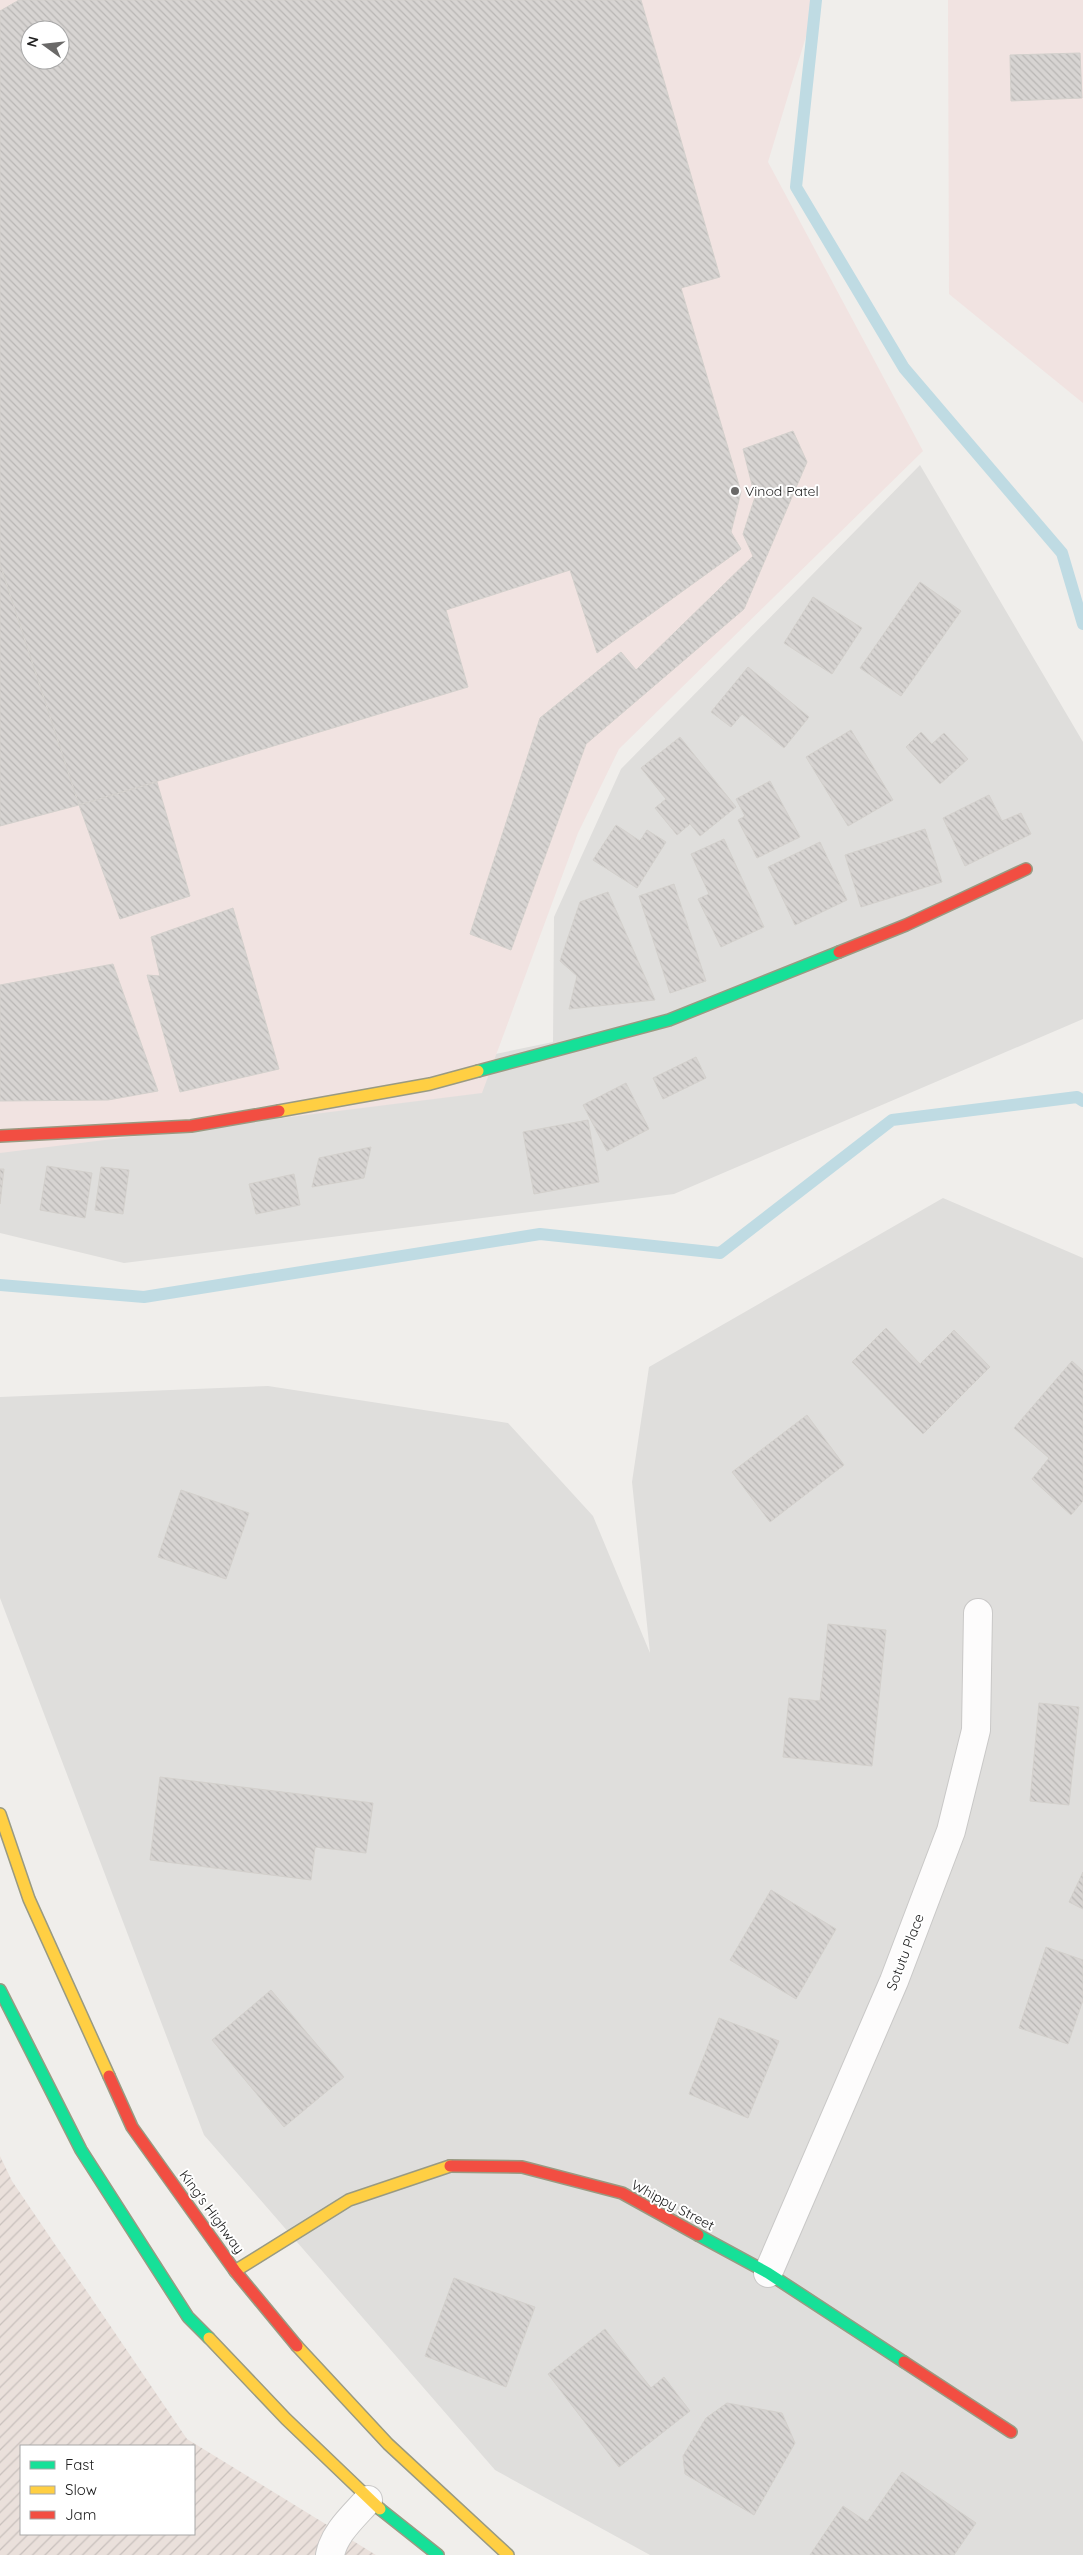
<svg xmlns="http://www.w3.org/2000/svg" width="1083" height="2555" font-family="Quicksand,sans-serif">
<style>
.residential{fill:#dfdedc}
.commercial{fill:#f1e3e1;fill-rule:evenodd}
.military{fill:url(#military-furrows);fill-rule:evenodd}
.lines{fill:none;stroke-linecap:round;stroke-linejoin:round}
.stream{stroke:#bfdbe3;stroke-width:12}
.building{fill:url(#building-back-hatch);stroke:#d3d0cc;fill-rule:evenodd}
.street-casing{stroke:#c9c8c7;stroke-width:30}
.fast-casing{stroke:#999a82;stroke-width:14}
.slow-casing{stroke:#999a82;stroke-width:14}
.jam-casing{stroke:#999a82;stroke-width:14}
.street{stroke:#fdfcfc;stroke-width:28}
.fast{stroke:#16e098;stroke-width:11}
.slow{stroke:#ffcf43;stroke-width:11}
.jam{stroke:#f24e42;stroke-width:11}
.poi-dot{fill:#6a6968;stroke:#fff;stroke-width:2}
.labels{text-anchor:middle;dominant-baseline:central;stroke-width:4;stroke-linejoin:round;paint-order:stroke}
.poi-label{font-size:14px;fill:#222;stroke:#fff;text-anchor:start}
.street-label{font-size:14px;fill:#222;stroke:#fff}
</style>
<defs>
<pattern id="military-furrows" width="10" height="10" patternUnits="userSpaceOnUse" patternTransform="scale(1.25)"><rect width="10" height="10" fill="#eae0db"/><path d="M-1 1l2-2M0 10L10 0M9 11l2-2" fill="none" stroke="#c8c0bc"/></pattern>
<pattern id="building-back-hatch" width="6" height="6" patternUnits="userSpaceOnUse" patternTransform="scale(1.25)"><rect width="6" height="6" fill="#d7d4d2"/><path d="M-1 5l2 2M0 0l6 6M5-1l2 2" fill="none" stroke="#b8b6b4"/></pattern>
</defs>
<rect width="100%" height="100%" fill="#f0eeeb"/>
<path class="residential" d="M920 465 1083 742V1019L674 1194 124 1263 0 1233V1136L192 1117 553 1042 554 917 621 769Z
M943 1198 1083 1258V2555H650L495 2470 204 2135 0 1598V1397L268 1386 508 1423 593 1516 650 1653 632 1482 649 1367Z"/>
<path class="commercial" d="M0 0H817L768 162 923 451 619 749 578 833 482 1093 0 1153ZM30 30H60V60H30Z
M948 0H1083V403L949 294Z"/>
<path class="military" d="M0 2156 12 2181 187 2439 376 2555H0ZM21 2446H194V2534H21Z"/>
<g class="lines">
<path class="stream" d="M816 0 796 187 904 368 1062 553 1083 624
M0 1285 144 1297 540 1234 720 1253 892 1120 1077 1097 1083 1101"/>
</g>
<path class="building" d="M19 0H641L720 277 681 288 741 492 731 532 741 549 597 653 570 570 446 610 468 687 79 805 0 564V11ZM30 30H60V60H30Z
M1080 53 1082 98 1011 101 1010 55Z
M793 431 807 462 744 609 586 744 511 950 470 934 540 718 621 652 636 670 753 556 743 534 755 497 743 449Z
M0 564 79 805 0 826Z
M920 582 961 611 901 696 860 668Z
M813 597 862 628 832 674 784 643Z
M748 667 809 717 784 748 742 714 731 727 711 712Z
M851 730 893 800 848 826 806 757Z
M921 732 932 744 944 733 968 759 940 784 906 747Z
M680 737 736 807 700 836 690 824 677 835 655 808 666 799 641 768Z
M770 781 800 837 757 858 738 820 745 816 736 799Z
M157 782 190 896 120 919 79 805Z
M989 795 1002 821 1021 813 1031 834 965 866 943 818Z
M616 825 640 841 647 830 666 842 637 888 593 860Z
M925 829 942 882 861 907 845 855Z
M724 839 764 927 721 947 698 899 709 894 691 854Z
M820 842 847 900 795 925 768 867Z
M674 884 706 981 670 993 639 896Z
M608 892 655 1000 569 1009 577 976 560 961 580 902Z
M233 908 279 1069 180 1092 147 975 160 976 151 937Z
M113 964 158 1091 108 1100 0 1101V985Z
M696 1057 706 1078 663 1099 653 1078Z
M626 1083 649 1129 607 1151 583 1105Z
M588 1120 599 1182 534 1194 523 1132Z
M371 1147 364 1178 312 1187 319 1158Z
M47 1166 92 1173 85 1218 40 1210Z
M101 1167 129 1170 123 1214 95 1210Z
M0 1169H4L0 1204Z
M294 1174 300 1205 256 1214 249 1184Z
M886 1328 920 1364 954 1330 990 1367 923 1434 852 1362Z
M1072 1361 1083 1371V1501L1071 1515 1032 1479 1049 1458 1014 1428Z
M807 1415 844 1465 770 1522 732 1472Z
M181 1490 249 1513 226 1579 158 1557Z
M828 1624 886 1630 872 1766 783 1757 789 1698 820 1701Z
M1039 1703 1079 1707 1069 1805 1030 1801Z
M160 1777 373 1803 366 1853 315 1847 311 1880 150 1860Z
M1083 1872V1909L1069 1902Z
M771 1890 836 1929 796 1999 730 1960Z
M1046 1947 1083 1960V2000L1068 2044 1019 2028Z
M271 1990 344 2077 284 2127 212 2040Z
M719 2018 779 2041 748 2118 689 2094Z
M454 2278 535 2307 506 2387 425 2356Z
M605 2329 651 2388 664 2377 690 2411 619 2467 548 2374Z
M727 2403 782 2413 795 2443 754 2515 685 2474 683 2456 706 2418Z
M902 2472 976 2523 954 2555H810L843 2506 867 2522Z"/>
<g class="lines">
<g class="street-casing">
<path id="street" d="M768 2273 894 1981 951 1831 976 1730 978 1613
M330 2555C334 2533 354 2516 368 2500"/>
</g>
<g class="fast-casing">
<path id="fast" d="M478 1071 669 1020 839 952
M0 1990 81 2150 188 2317 209 2338
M698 2235 768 2273 904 2362
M380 2509 438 2555"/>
</g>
<g class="slow-casing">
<path id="slow" d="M279 1111 430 1084 478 1071
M0 1814 29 1899 109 2076
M235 2271 349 2200 450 2166
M209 2338 286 2419 380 2509
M297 2346 388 2444 508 2555"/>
</g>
<g class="jam-casing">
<path id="jam" d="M839 952 906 925 1026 869
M0 1136 191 1126 279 1111
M109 2076 132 2127 235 2271 297 2346
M450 2166 522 2167 622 2193 698 2235
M904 2362 1011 2432"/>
</g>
<use href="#street" class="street"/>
<use href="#fast" class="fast"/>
<use href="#slow" class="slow"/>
<use href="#jam" class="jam"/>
</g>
<circle class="poi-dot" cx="735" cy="491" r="5"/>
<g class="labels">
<g class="poi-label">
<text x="745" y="491">Vinod Patel</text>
</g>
<g class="street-label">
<text transform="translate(905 1952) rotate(-69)">Sotutu Place</text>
<text transform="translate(673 2205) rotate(28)">Whippy Street</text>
<text transform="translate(212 2212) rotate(54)">King's Highway</text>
</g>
</g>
<rect x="20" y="2445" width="175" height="90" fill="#ffffff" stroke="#a7a7a7"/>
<rect x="30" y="2461" width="25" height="8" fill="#16e098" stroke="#a7a7a7"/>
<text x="65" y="2470" font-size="15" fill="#222222">Fast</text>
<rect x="30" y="2486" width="25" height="8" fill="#ffcf43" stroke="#a7a7a7"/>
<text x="65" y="2495" font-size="15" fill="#222222">Slow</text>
<rect x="30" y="2511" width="25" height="8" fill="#f24e42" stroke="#a7a7a7"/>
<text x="65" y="2520" font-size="15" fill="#222222">Jam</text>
<g transform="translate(45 45) rotate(285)"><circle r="24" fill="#ffffff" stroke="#a7a7a7"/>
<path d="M0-4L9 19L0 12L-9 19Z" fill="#6a6968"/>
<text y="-8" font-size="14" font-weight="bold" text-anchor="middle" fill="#222222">N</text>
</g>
</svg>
